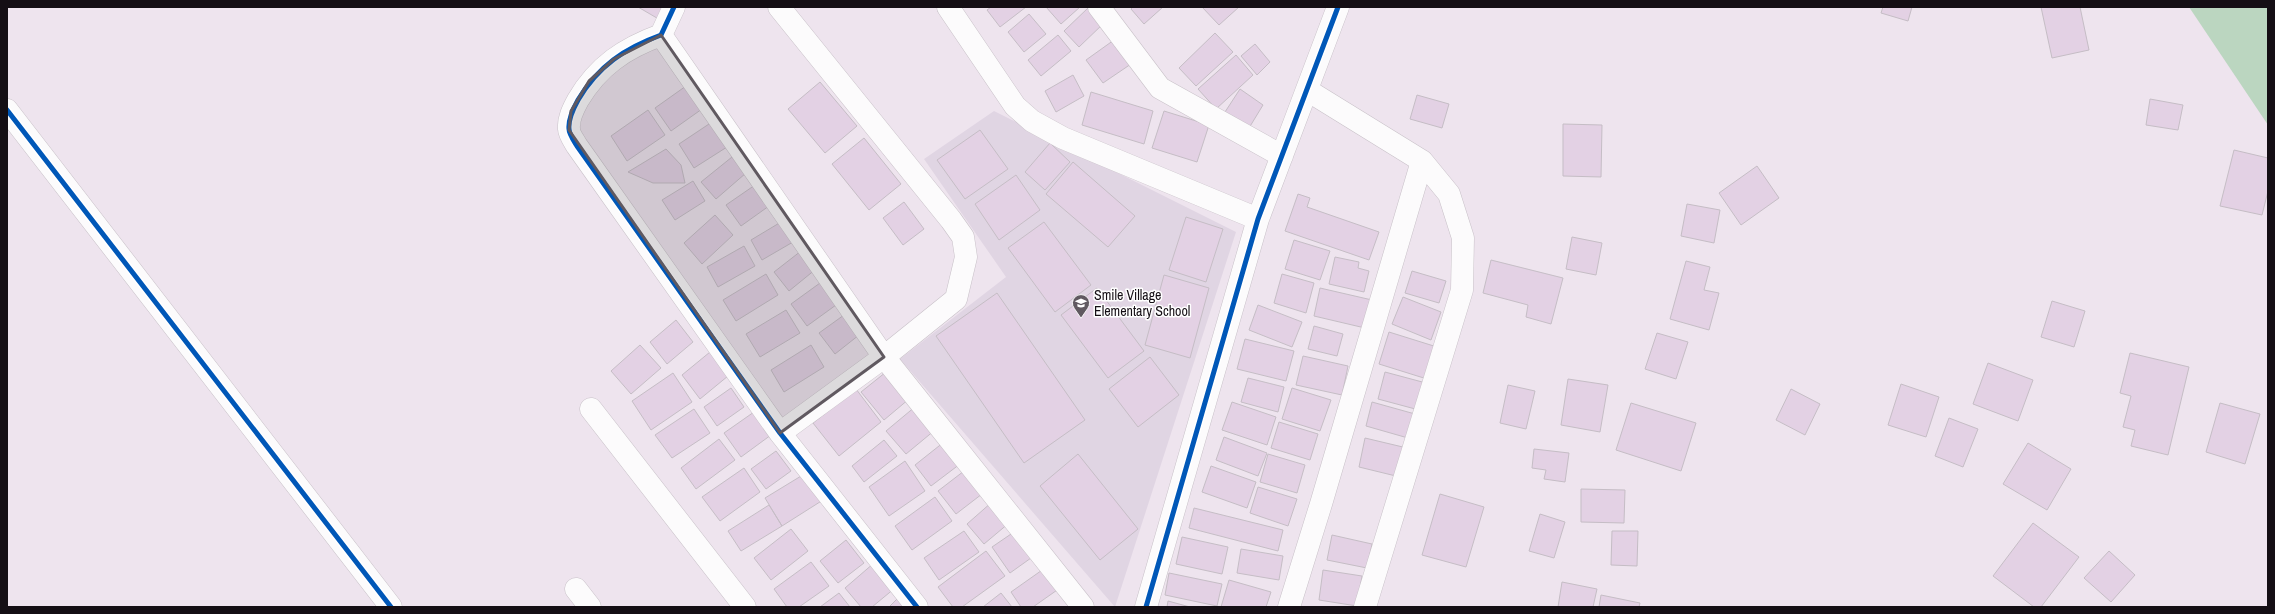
<svg xmlns="http://www.w3.org/2000/svg" width="2275" height="614" font-family="'Archivo Narrow',sans-serif">
<style>
.education{fill:#e0d5e3}
.green{fill:#bbd6c0}
.building{fill:#e3d1e4;stroke:#c5bdc5}
.lines{fill:none;stroke-linecap:round;stroke-linejoin:round}
.street-casing{stroke:#c8c1c8;stroke-width:23}
.secondary-casing{stroke:#c8c1c8;stroke-width:23}
.street{stroke:#fcfbfc;stroke-width:22}
.secondary{stroke:#fcfbfc;stroke-width:22}
.cycleway-casing{stroke:#fff;stroke-width:8}
.cycleway{stroke:#0057b8;stroke-width:5}
.marked{fill:#605960;fill-opacity:0.2;stroke:#605960;stroke-width:3;stroke-linejoin:round}
.labels{text-anchor:middle;dominant-baseline:central;stroke-width:3;stroke-linejoin:round;paint-order:stroke}
.poi-label{font-size:14px;fill:#140e14;stroke:#fff;text-anchor:start}
</style>
<rect width="100%" height="100%" fill="#eee4ee"/>
<path class="education" d="M994 111 1236 232 1115 607 900 359 1006 277 924 159Z"/>
<path class="green" d="M2189 7H2268V125Z"/>
<path class="building" d="M638 7H670L662 21Z
M991 7H1026L1000 27 987 10Z
M1046 7H1080L1061 24Z
M1089 7 1104 23 1079 47 1064 31Z
M1133 7H1163L1144 24 1131 9Z
M1202 7H1239L1219 25Z
M1883 7H1912L1908 21 1881 13Z
M2041 7H2080L2089 50 2052 58Z
M1029 14 1046 34 1024 52 1008 32Z
M1215 33 1233 52 1196 86 1179 68Z
M1058 35 1071 51 1041 76 1028 60Z
M1114 40 1131 64 1103 83 1086 60Z
M1255 44 1270 62 1257 75 1241 56Z
M1236 55 1253 75 1216 109 1198 89Z
M1073 75 1084 96 1056 112 1045 91Z
M820 82 857 126 825 153 788 109Z
M686 86 702 109 671 131 655 108Z
M1240 89 1263 105 1249 128 1225 112Z
M1091 92 1153 111 1144 144 1082 125Z
M1417 95 1449 104 1442 128 1410 119Z
M2150 99 2183 105 2178 130 2146 125Z
M648 110 665 135 627 161 611 136Z
M1164 111 1209 125 1197 162 1152 148Z
M712 122 727 147 694 168 679 144Z
M1563 124 1602 125 1601 177 1563 176Z
M980 130 1008 169 965 199 937 160Z
M864 138 901 184 869 210 832 164Z
M1050 143 1070 162 1045 190 1025 172Z
M666 149 681 165 685 183H653L628 172Z
M2234 150 2268 158V191L2262 215 2220 206Z
M732 157 746 173 716 199 701 182Z
M1073 162 1135 216 1108 247 1046 194Z
M1757 166 1779 198 1741 225 1719 193Z
M1016 175 1040 210 999 240 975 204Z
M693 181 705 201 675 220 662 200Z
M755 185 769 206 741 226 726 205Z
M1298 194 1310 198 1307 207 1379 232 1369 260 1285 231Z
M904 202 924 229 903 245 883 218Z
M1687 204 1720 210 1714 243 1681 236Z
M715 215 733 235 702 264 684 243Z
M1186 217 1223 229 1206 282 1169 270Z
M781 222 793 242 762 260 751 240Z
M1044 222 1091 285 1055 312 1008 248Z
M1572 237 1602 243 1596 275 1566 269Z
M1294 240 1330 251 1320 280 1285 269Z
M744 246 755 266 718 287 707 267Z
M801 251 816 269 789 291 774 272Z
M1335 257 1359 262 1358 268 1369 271 1364 292 1329 284Z
M1491 260 1563 278 1551 324 1526 317 1528 305 1483 293Z
M1686 261 1710 267 1704 290 1719 293 1709 330 1670 319Z
M1412 271 1446 281 1439 303 1405 293Z
M766 274 778 295 736 321 723 300Z
M1282 274 1314 283 1306 313 1274 303Z
M1164 275 1209 288 1190 358 1145 345Z
M820 283 836 305 807 326 791 304Z
M1097 288 1144 351 1108 378 1061 315Z
M1320 288 1372 300 1365 328 1314 316Z
M997 293 1085 420 1024 463 936 336Z
M1403 297 1441 312 1431 340 1392 324Z
M2052 301 2085 311 2074 347 2041 337Z
M1258 305 1302 322 1292 347 1249 330Z
M786 310 800 333 760 357 746 334Z
M844 315 859 335 835 354 819 333Z
M676 320 693 342 667 364 650 342Z
M1314 326 1343 334 1337 356 1308 349Z
M1389 332 1437 347 1427 379 1379 364Z
M1657 333 1688 342 1676 379 1645 369Z
M1245 339 1294 351 1286 381 1237 369Z
M640 345 661 368 631 394 611 371Z
M811 345 824 367 784 392 771 370Z
M710 352 728 376 700 399 682 375Z
M2130 353 2189 367 2168 455 2131 446 2135 430 2123 427 2131 396 2120 393Z
M1303 356 1348 366 1342 395 1296 385Z
M1150 357 1179 395 1138 427 1109 389Z
M1988 363 2033 380 2018 421 1973 404Z
M886 372 909 399 884 420 861 392Z
M1385 372 1426 383 1419 410 1378 399Z
M673 373 692 402 651 430 632 401Z
M1248 378 1284 387 1278 412 1241 402Z
M1568 379 1608 385 1600 432 1561 425Z
M1901 384 1939 397 1926 437 1888 425Z
M1508 385 1535 391 1526 429 1500 423Z
M731 388 744 407 717 426 704 407Z
M1292 388 1331 400 1320 431 1282 419Z
M856 389 881 422 839 456 813 423Z
M1791 389 1820 404 1805 435 1776 420Z
M1232 402 1276 417 1267 445 1222 430Z
M1372 402 1415 414 1408 438 1366 426Z
M1631 403 1696 423 1681 471 1616 450Z
M2220 403 2260 414 2245 464 2206 452Z
M916 406 935 430 906 454 886 431Z
M694 409 710 433 672 458 655 435Z
M754 412 771 435 741 457 724 433Z
M1949 418 1978 429 1963 467 1935 456Z
M1279 422 1318 434 1310 460 1271 448Z
M1224 437 1267 453 1258 476 1216 460Z
M1365 438 1407 448 1400 477 1359 467Z
M719 439 735 460 696 489 681 468Z
M884 440 897 456 864 482 852 466Z
M944 442 960 464 931 486 915 465Z
M2028 443 2071 469 2047 510 2003 484Z
M1534 449 1569 453 1565 482 1544 479 1546 470 1532 468Z
M776 451 791 471 766 489 751 469Z
M1078 454 1138 529 1100 560 1040 486Z
M1268 454 1305 465 1297 493 1260 482Z
M905 461 925 491 889 516 869 487Z
M1211 466 1256 482 1247 508 1202 492Z
M744 468 760 492 720 521 702 497Z
M964 471 982 494 956 514 938 491Z
M806 473 823 500 782 526 765 498Z
M1258 487 1297 499 1288 526 1250 513Z
M1581 489 1625 490 1624 523 1581 522Z
M1440 494 1484 507 1466 567 1422 555Z
M935 497 952 521 912 550 895 526Z
M992 502 1009 523 984 544 967 524Z
M769 505 782 526 741 551 728 531Z
M1194 508 1283 530 1278 551 1189 528Z
M1540 514 1565 522 1554 558 1529 551Z
M2033 523 2079 557 2041 607H2034L1993 576Z
M791 529 808 551 771 580 754 558Z
M964 531 979 552 939 580 924 558Z
M1612 531H1638L1637 566 1611 565Z
M1014 532 1031 558 1010 573 992 547Z
M1332 535 1372 544 1367 568 1327 560Z
M1182 537 1228 547 1222 574 1176 564Z
M846 540 864 563 838 583 820 561Z
M1241 549 1283 556 1279 580 1237 573Z
M986 551 1005 576 962 607H953L938 587Z
M2109 551 2135 575 2111 602 2084 578Z
M811 562 829 586 799 607H787L774 589Z
M874 563 895 588 872 607H861L845 588Z
M1045 568 1060 588 1033 607H1021L1011 592Z
M1323 570 1362 576 1357 606 1319 600Z
M1169 573 1222 584 1217 606 1165 595Z
M1229 580 1271 592 1266 607H1221Z
M1562 582 1597 589 1593 607H1558Z
M839 593 850 607H820Z
M1001 593 1012 607H983Z
M1601 595 1640 603 1639 607H1599Z
M899 597 908 607H889Z
M1168 601 1190 607H1167Z"/>
<g class="lines">
<g class="street-casing">
<path id="street" d="M674 7 661 35C625 48 598 66 578 100 573 109 568 119 569 129 569 134 574 141 577 146L780 433 917 607
M779 7 951 220 963 237 966 257 956 299 884 357 780 433
M948 7 1015 106 1032 121 1063 138 1258 219
M1099 7 1160 88 1282 156
M661 35 884 357 1083 607
M1307 90 1422 161 1449 194 1463 238 1462 290 1365 607
M591 409 745 607
M576 589 590 607
M1146 607 1258 219 1338 7
M1289 607 1321 504 1422 161"/>
</g>
<g class="secondary-casing">
<path id="secondary" d="M7 110 391 607"/>
</g>
<use href="#street" class="street"/>
<use href="#secondary" class="secondary"/>
<g class="cycleway-casing">
<path id="cycleway" d="M674 7 661 35C625 48 598 66 578 100 573 109 568 119 569 129 569 134 574 141 577 146L780 433 917 607
M7 110 391 607
M1146 607 1258 219 1338 7"/>
</g>
<use href="#cycleway" class="cycleway"/>
</g>
<path class="marked" d="M661 35 884 357 780 433 569 130 571 111 589 81 614 59Z"/>
<defs>
<g id="school-pin" transform="scale(0.9)"><path d="M0 17L-7.5 6A9.5 9.5 0 1 1 7.5 6Z" fill="#605960" stroke="#fff"/><path d="M0-5L7-2L0 1L-7-2ZM-4 1L0 2.5L4 1V4Q0 6-4 4Z" fill="#fff"/></g>
</defs>
<g fill-rule="evenodd">
<use href="#school-pin" x="1081" y="303"/>
</g>
<g class="labels">
<g class="poi-label">
<text x="1094" y="295">Smile Village<tspan x="1094" dy="16">Elementary School</tspan></text>
</g>
</g>
<rect width="2275" height="614" fill="none" stroke="#140e14" stroke-width="16"/>
</svg>
